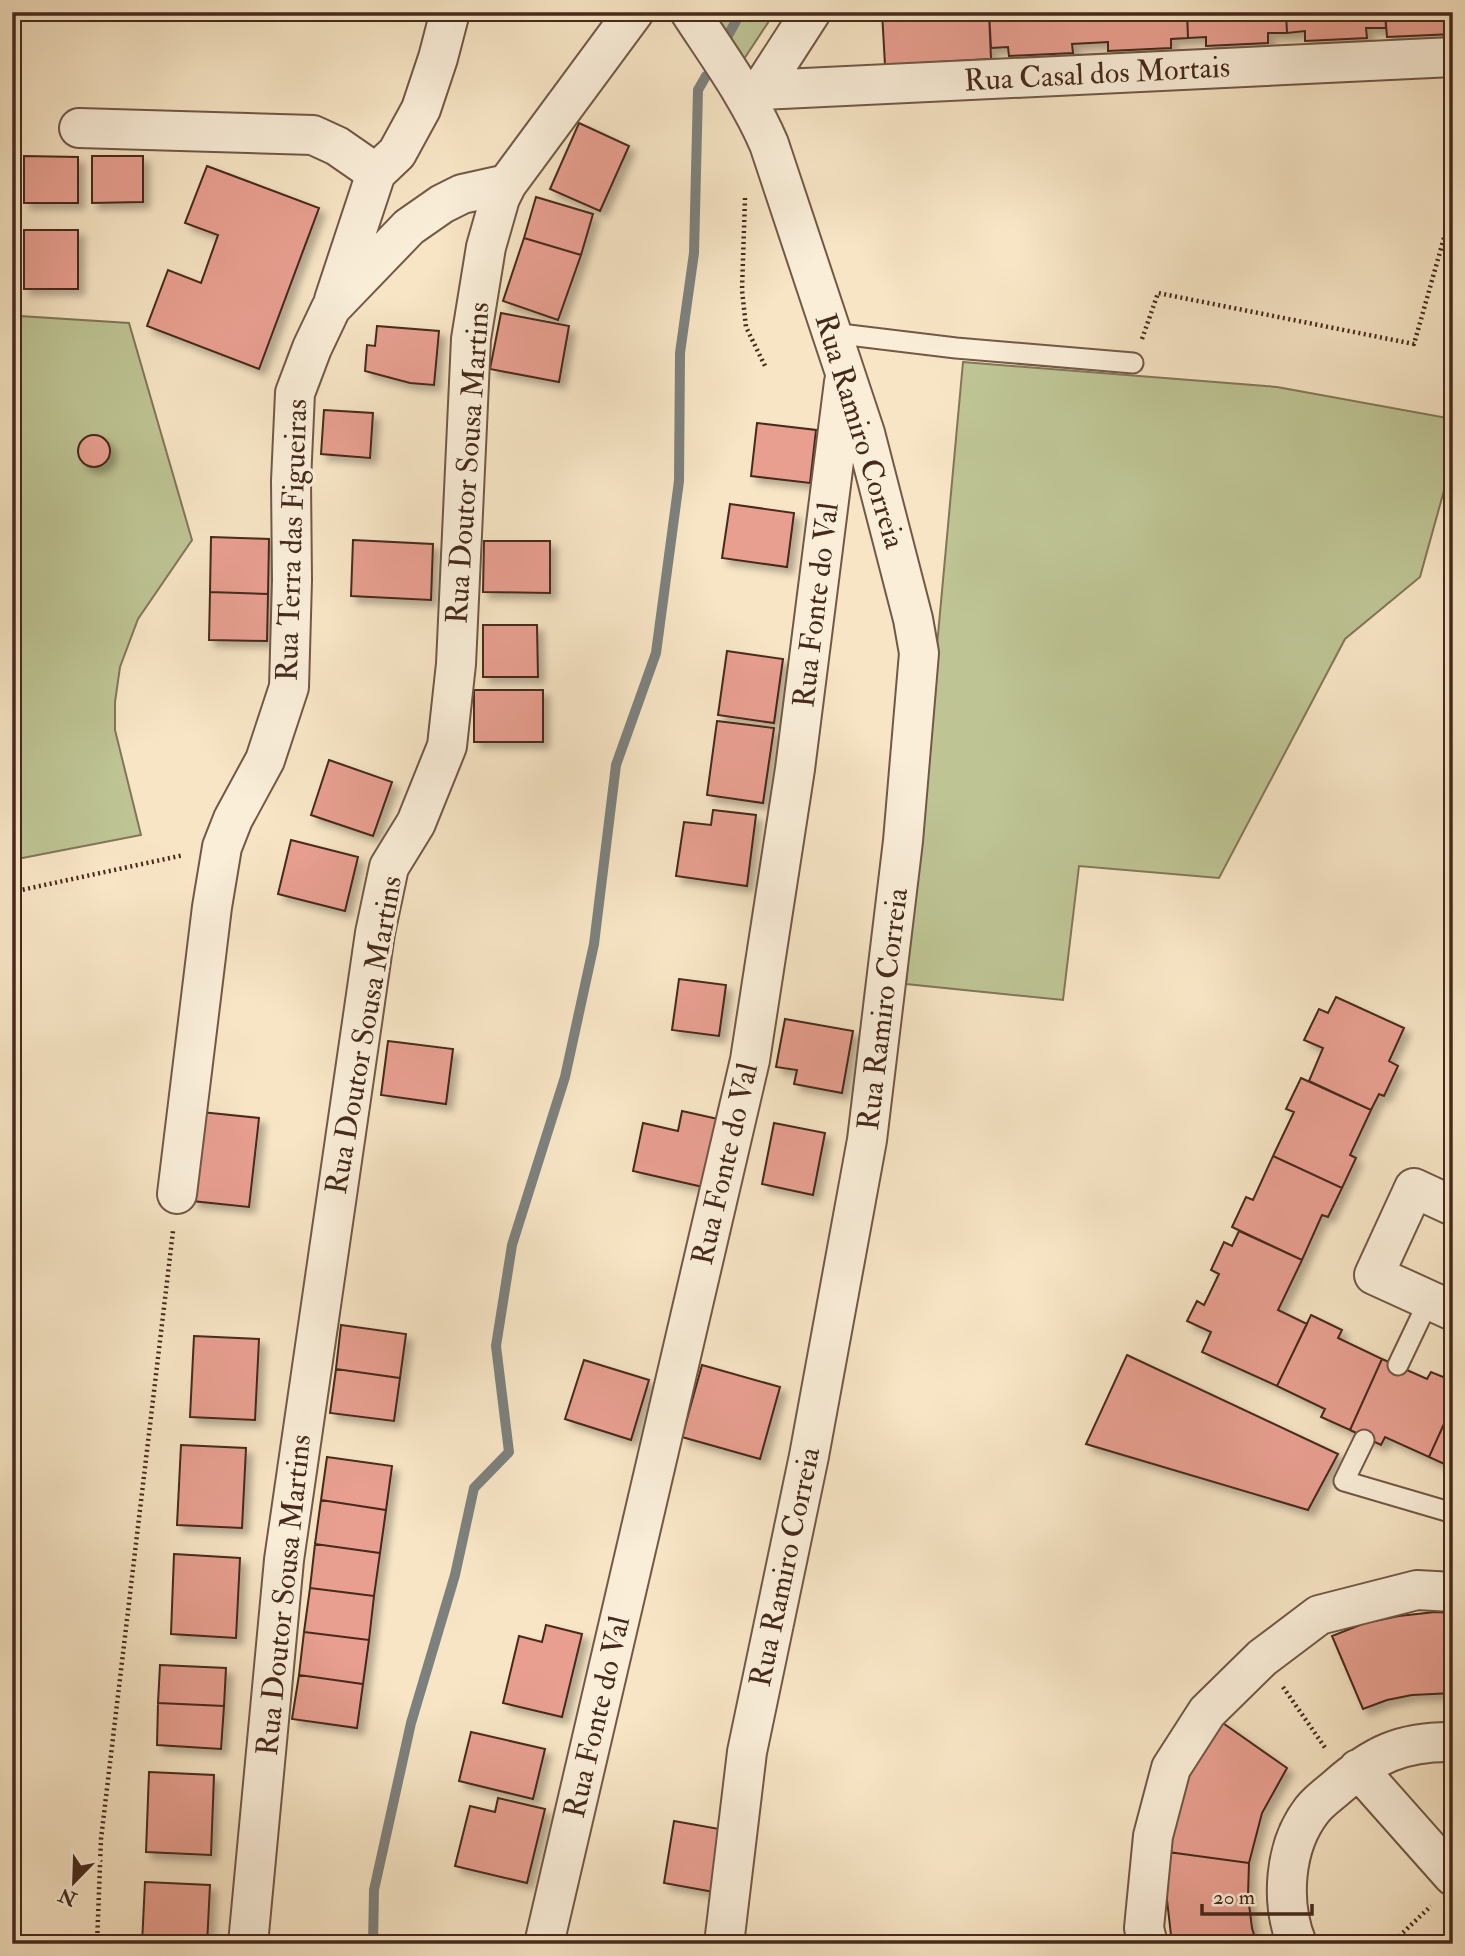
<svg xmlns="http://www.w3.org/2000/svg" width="1465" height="1956" font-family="'IM FELL Double Pica',serif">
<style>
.green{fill:#bec494;stroke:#827658;stroke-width:2}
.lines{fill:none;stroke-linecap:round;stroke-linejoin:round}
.stream{stroke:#7d817e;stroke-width:10}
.building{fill:#e89f90;stroke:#46291c;stroke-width:2;filter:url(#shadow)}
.lane-casing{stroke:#725846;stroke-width:23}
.street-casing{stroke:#725846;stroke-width:42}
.path{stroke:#46291c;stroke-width:4.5;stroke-dasharray:2 3.5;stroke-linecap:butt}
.lane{stroke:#faeed9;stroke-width:19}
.street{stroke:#faeed9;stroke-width:38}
.labels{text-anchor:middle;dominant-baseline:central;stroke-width:7;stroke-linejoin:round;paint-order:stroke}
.street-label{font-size:30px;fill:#46291c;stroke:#faeed9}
</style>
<defs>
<filter id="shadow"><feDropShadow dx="6" dy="6" stdDeviation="3.5" flood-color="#0004"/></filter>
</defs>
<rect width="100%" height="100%" fill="#f7e5c5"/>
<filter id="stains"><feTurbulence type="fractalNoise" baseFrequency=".00286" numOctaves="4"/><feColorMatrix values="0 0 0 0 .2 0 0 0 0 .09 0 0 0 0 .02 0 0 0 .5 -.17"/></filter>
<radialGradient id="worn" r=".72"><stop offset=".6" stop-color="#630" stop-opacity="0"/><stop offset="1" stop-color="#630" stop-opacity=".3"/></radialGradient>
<path class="green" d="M712 12H775L744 59Z
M12 99 20 316 129 323 192 540 138 619 120 667 115 702V730L141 835 12 860Z
M963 362 1277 387 1453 419V458L1420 577 1345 639 1219 878 1079 866 1063 1000 906 984Z"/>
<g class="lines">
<path class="stream" d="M726 39 741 12
M373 1944 374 1890 411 1723 455 1575 474 1488 509 1452 496 1346 512 1245 565 1077 594 944 616 765 656 653 679 481 680 353 694 253 698 90 706 76"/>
</g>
<path class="building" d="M882 12H989L991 59 885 65Z
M989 12H1187L1188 38 1171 39V48L1108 51V42L1072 44 1073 53 1009 56 1008 47 991 48Z
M1187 12H1286L1287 33H1268V43L1206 46V37L1188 38Z
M1286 12H1385L1386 28H1366L1367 38 1305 41V31L1287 33Z
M1385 12H1453V34L1387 37Z
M579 123 629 146 600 211 550 189Z
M24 156 78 157V203H24Z
M92 156H143V202L92 203Z
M207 166 319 208 259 369 147 326 168 270 201 283 218 235 185 223Z
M536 197 593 214 581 255 524 238Z
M24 230H78V289H24Z
M524 238 581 255 558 320 503 301Z
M501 313 569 326 559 382 490 369Z
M377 326 439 331 434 385 410 383 365 371 367 345 375 346Z
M324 410 373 413 370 458 321 454Z
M757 423 816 430 810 483 751 476Z
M78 451a16 16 0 1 1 32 0a16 16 0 1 1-32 0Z
M730 504 794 513 787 567 722 558Z
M211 537 269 539 268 594 210 592Z
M353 540 433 544 431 600 351 596Z
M484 541H550V593L483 592Z
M210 592 268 594 267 641 209 640Z
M483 625H537L538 677H483Z
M727 651 783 659 774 723 718 715Z
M474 690H543V742H474Z
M717 721 774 728 763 803 707 795Z
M329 760 392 782 373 836 311 815Z
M713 810 756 815 747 886 676 876 684 822 711 825Z
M291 840 358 857 345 911 278 894Z
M679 979 726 985 719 1036 672 1030Z
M1336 997 1404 1028 1389 1061 1398 1066 1384 1096 1379 1094 1371 1110 1309 1081 1323 1048 1304 1040 1319 1009 1328 1013Z
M785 1019 853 1031 842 1093 794 1084 797 1070 776 1067Z
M388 1041 453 1049 446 1104 381 1095Z
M1301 1078 1371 1110 1350 1155 1356 1158 1342 1188 1273 1156 1294 1112 1286 1109Z
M682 1111 718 1119 703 1187 633 1171 643 1123 678 1131Z
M201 1112 259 1118 249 1207 192 1201Z
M774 1123 825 1133 813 1195 762 1184Z
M1273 1156 1342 1188 1328 1217 1322 1215 1302 1260 1232 1227 1246 1197 1253 1200Z
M1239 1231 1302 1260 1278 1310 1307 1324 1277 1386 1202 1352 1211 1332 1187 1321 1197 1301 1204 1305 1219 1274 1211 1270 1224 1242 1232 1246Z
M1311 1315 1342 1330 1338 1338 1382 1359 1350 1430 1321 1417 1325 1409 1277 1386Z
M341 1325 406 1334 400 1378 336 1369Z
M194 1336 259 1339 255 1420 190 1417Z
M1127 1355 1338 1454 1308 1510 1086 1444Z
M1382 1359 1427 1379 1431 1372 1453 1381V1404L1429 1457 1385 1437 1381 1445 1350 1430Z
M584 1360 649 1380 631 1440 565 1419Z
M702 1365 780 1387 760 1459 682 1437Z
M336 1369 400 1378 394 1421 330 1413Z
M1453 1404V1468L1429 1457Z
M181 1445 246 1448 242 1528 177 1525Z
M327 1457 392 1466 386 1510 321 1500Z
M321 1500 386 1510 380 1553 315 1544Z
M315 1544 380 1553 374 1596 310 1588Z
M174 1554 240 1558 236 1638 171 1634Z
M310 1588 374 1596 369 1640 304 1632Z
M1435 1612 1453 1613V1693L1412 1695 1387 1700 1363 1709 1332 1636 1365 1623 1399 1616Z
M546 1625 582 1634 562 1717 503 1703 519 1636 542 1642Z
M304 1632 369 1640 363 1684 299 1675Z
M160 1665 226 1668 224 1706 158 1703Z
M299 1675 363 1684 357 1728 292 1719Z
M158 1703 224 1706 221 1749 157 1745Z
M1220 1721 1287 1768 1262 1813 1249 1863 1168 1852 1185 1783 1201 1751Z
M471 1732 545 1749 533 1799 459 1781Z
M149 1772 214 1775 211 1855 146 1852Z
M498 1798 545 1809 527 1883 455 1866 470 1806 495 1812Z
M674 1821 725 1830 714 1892 664 1883Z
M1168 1852 1249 1863 1248 1896 1252 1928 1257 1944H1172L1166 1891Z
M145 1882 210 1885 207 1944H142Z
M1447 1932 1453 1938V1944H1434Z"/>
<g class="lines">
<g class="lane-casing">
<path id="lane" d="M832 333 956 348 1133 363
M1398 1365 1429 1300
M1364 1440 1344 1481 1453 1513"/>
</g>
<g class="street-casing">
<path id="street" d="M690 12C718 55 749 97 769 144L865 433 913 619 919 653 903 841 867 1140 809 1456 747 1752 724 1944
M742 91 1453 57
M760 91 811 12
M79 128 313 135 337 146 376 173
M334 300 376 173 397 153 421 109 438 58 450 12
M177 1194 212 907 222 847 233 819 265 760 289 687 292 580 291 481 295 393 312 348 331 308 409 227 442 204 462 194 507 184
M1453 1206 1414 1188 1374 1275 1453 1311
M1358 1769 1453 1876
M248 1944 284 1560 375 933 389 867 416 823 447 746 456 664 471 339 486 247 500 198 507 184 634 12
M544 1944 750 1060 795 769 844 382
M1148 1944 1144 1928 1153 1836 1171 1768 1207 1712 1262 1658 1319 1615 1417 1590 1453 1592
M1297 1944C1280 1902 1284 1846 1312 1810 1319 1801 1328 1795 1336 1788 1373 1755 1402 1741 1453 1742"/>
</g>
<path class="path" d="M745 198 742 290 746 327 766 368
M1142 339 1158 293 1414 344 1453 206
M12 892 184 855
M1283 1687 1326 1749
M97 1944 101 1839 173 1231
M1391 1944 1431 1906"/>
<use href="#lane" class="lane"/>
<use href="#street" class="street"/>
</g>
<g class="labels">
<g class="street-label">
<text transform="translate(1097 74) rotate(-3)">Rua Casal dos Mortais</text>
<text transform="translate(860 431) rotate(73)">Rua Ramiro Correia</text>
<text transform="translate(468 463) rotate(-86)">Rua Doutor Sousa Martins</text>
<text transform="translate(292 540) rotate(-88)">Rua Terra das Figueiras</text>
<text transform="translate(816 605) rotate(-83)">Rua Fonte do Val</text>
<text transform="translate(883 1009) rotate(-83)">Rua Ramiro Correia</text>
<text transform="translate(364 1035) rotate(-80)">Rua Doutor Sousa Martins</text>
<text transform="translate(725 1164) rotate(-77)">Rua Fonte do Val</text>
<text transform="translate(785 1567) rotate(-78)">Rua Ramiro Correia</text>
<text transform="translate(284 1595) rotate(-84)">Rua Doutor Sousa Martins</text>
<text transform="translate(597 1717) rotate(-77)">Rua Fonte do Val</text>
</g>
</g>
<rect width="1465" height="1956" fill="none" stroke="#f7e5c5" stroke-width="42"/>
<rect x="14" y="14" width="1437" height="1928" fill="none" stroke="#46291c" stroke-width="3.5"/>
<rect x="21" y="21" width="1423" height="1914" fill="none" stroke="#46291c" stroke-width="2"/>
<g transform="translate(74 1882) rotate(203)" stroke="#faeed9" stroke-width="5" paint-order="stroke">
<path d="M0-5L12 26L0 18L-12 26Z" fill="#46291c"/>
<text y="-10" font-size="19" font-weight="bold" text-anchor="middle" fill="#46291c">N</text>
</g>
<path d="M1202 1904v10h110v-10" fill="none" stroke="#46291c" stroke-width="3.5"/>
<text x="1213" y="1904" font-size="21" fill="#46291c" stroke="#faeed9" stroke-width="5" paint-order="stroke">20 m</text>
<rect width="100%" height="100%" filter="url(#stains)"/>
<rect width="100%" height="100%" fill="url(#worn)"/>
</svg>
